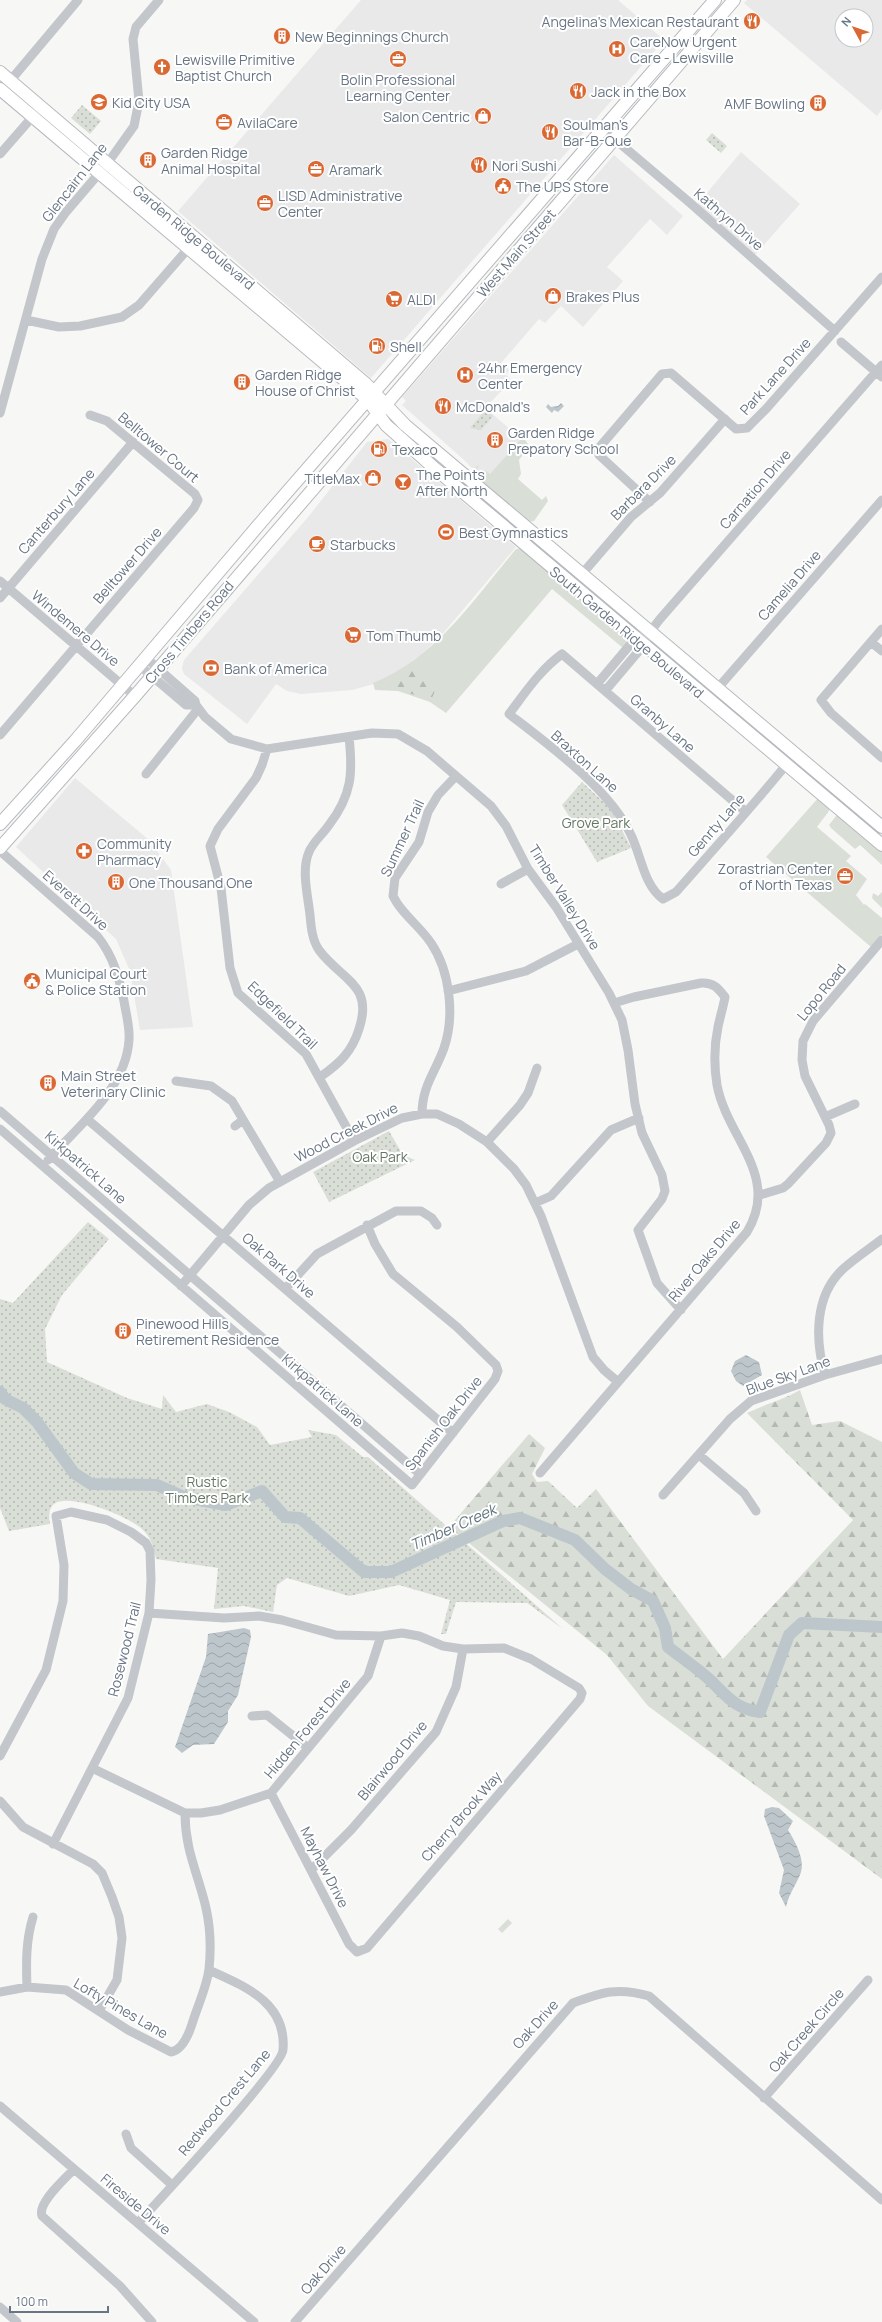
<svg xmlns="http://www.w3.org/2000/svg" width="882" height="2322" font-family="Manrope,sans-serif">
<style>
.built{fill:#e8e9e8;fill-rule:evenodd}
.grass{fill:#d9ded6}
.forest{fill:url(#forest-firs)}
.park{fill:url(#park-dots)}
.water{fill:url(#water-waves)}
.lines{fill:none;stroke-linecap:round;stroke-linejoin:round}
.river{stroke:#bdc6cb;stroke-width:12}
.major-casing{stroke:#b6babe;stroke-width:14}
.minor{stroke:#c3c6ca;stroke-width:9}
.major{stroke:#fff;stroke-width:12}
.labels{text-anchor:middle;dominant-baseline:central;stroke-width:4;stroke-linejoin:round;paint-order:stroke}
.poi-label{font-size:14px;fill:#687584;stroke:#fff;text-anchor:start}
.street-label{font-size:14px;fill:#687584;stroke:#fff}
.park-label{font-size:14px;fill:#657763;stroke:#fff}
.water-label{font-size:15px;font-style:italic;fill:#647680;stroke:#fff}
</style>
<defs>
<pattern id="forest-firs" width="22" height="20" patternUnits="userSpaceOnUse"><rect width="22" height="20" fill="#d9ded6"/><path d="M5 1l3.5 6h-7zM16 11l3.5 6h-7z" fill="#b4b9b3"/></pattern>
<pattern id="park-dots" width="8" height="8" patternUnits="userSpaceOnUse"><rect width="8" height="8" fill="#d9ded6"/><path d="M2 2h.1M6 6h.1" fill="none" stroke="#b4b9b3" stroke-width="1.8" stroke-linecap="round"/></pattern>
<pattern id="water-waves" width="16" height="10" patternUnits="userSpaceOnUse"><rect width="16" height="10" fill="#bdc6cb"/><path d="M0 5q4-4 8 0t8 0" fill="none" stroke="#9da5aa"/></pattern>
</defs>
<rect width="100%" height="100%" fill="#f7f8f5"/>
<path class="built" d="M361 0H618L664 40 371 378 178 211Z
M747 0H882V109L877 116 744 3ZM842 16H866V40H842Z
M741 152 800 204 754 256 696 206Z
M614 155 683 216 667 235 650 219 607 267 623 281 583 327 561 306 545 323 539 319 501 363 509 370 506 375 512 380 485 408 522 439 485 481 463 459 402 405 406 401 402 397Z
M388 439 516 547 440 637 422 654 385 681 352 690 301 694 287 691 276 684 247 724 184 674 182 668 184 660 309 516 367 442Z
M75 778 149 840 171 870 193 1027 140 1030 130 971 116 939 16 847Z"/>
<path class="grass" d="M523 437 528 444 527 449 519 460 521 474 518 479 542 500 546 496 548 501 534 521 528 522 472 474V470L479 465 477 469 481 473 484 470 490 474Z
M523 548 629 639 628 645 623 648 552 589 446 713 430 702 398 691 375 690 373 683C436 658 474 599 516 549Z
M819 797 829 806V811L817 827 851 856 846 861 867 879 856 895 864 905 865 904 882 918V934L871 947 766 857Z
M836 816H841L882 851V865L860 845 855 849 831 828 829 825Z
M882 892V908L872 898 873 893 878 896Z
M508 1919 512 1923 502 1933 498 1929Z"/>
<path class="forest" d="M407 667 415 671 435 691 431 700 392 688 395 674Z
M800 1390 812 1425 840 1421 882 1442V1879L648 1706 607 1655 449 1527 529 1434 545 1448 532 1474 537 1482 548 1481 577 1508 596 1489 723 1659 853 1520 747 1413C765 1404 783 1400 800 1390Z"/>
<path class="park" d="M82 105 101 121 90 134 71 118Z
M712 133 727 146 721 153 706 140Z
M486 409 493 416 481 430 470 428Z
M582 782 612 810 631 848 597 862 562 805Z
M389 1131 403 1155 415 1160 329 1202 313 1172Z
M88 1222 109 1239 62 1295 45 1329 47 1362 127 1398 162 1409 163 1395 176 1412 207 1404 229 1412 257 1427 270 1445 312 1437 308 1430 336 1435 363 1457H368L563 1629 527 1603 456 1602 446 1634H441L450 1600 399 1585 349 1596 287 1578 277 1585 273 1612 244 1606 214 1609 218 1568 156 1559C154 1548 151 1537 142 1529 129 1517 70 1492 54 1504 48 1509 49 1518 50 1524L9 1531 0 1508V1299L13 1303Z"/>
<path class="water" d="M561 403 564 406 558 412 554 410 552 413 546 407 548 404 551 407 558 406Z
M746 1355 759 1362 762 1375 743 1386 736 1381 731 1371 735 1361Z
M244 1628 250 1630 251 1637 238 1695 228 1711V1722L214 1744 193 1745 182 1753 175 1747 206 1657 208 1634Z
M772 1807 779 1808 793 1821 788 1830C795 1841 805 1859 801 1872 797 1884 789 1893 786 1907L779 1893 784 1870 764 1816 765 1809Z"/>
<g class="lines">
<path class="river" d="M0 1392 5 1399 23 1408 37 1422 74 1473 91 1484 157 1485 184 1497 226 1505 262 1491 285 1517 300 1518 364 1572H391L503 1521 520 1518 575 1540 605 1569 631 1589 653 1601 665 1628 668 1647C682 1658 697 1668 710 1680 727 1696 735 1709 760 1712L789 1635 802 1623 882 1627"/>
<g class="major-casing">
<path id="major" d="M0 72 365 383 405 425 882 827
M0 89 368 400 386 425 432 466 882 845
M0 824 75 741 268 514 715 0
M0 848 135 696 734 0"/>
</g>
<path class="minor" d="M10 81 78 0
M604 130 689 202 835 331
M0 154 41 107
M26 320 59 327 80 326 122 317 139 305 193 243
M841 342 882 377
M0 413 42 259 54 229 66 212 107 164 134 126 139 101 133 39 136 27 159 0
M90 415 107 421 195 494 198 500
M650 502 599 455 598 449 662 374 671 373 736 429 747 428 766 409 882 277
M582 574 631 517 660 493 725 419
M0 581 135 696
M0 598 133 442
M882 629 821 700 831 713 882 758
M871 642 882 651
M146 658 195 701 196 705 205 717 231 739 267 749 372 733 398 734 427 751 491 806 506 826 528 869 556 907 609 993 622 1020 628 1050 635 1104 642 1133 662 1175 665 1191 662 1199 638 1230 657 1283 681 1310
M140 666 186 705H196
M597 684 635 639 641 636
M717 689 882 500
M605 691 643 646 650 632 660 619 882 365
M0 735 194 508 198 500
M267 749 262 765 256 778 218 829 210 846 221 888 230 968 238 993 306 1054 354 1141
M146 774 198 709
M746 812 562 654C540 670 525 693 509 714 548 744 611 790 631 835 641 855 644 886 663 899L676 892C713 850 751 808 786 765
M0 851 98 937C113 956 119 977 124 1001 126 1014 130 1027 129 1040 126 1089 78 1126 48 1160
M501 884 528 869
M448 991 526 971 578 944
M320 1077C339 1064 352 1052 359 1029 374 984 341 980 319 950 312 940 311 926 310 915 308 896 301 870 309 852 313 842 323 834 329 825 352 795 353 773 349 737
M176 1081 211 1086 232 1101 280 1182
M0 1111 420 1474
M422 1114C422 1086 435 1073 444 1048 455 1016 450 971 431 943 421 928 407 918 397 903L393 896 395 878 419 842 428 812 438 795 456 776
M825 1117 855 1104
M87 1119 453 1433
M235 1126 243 1120
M0 1129 412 1485 495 1379 498 1371 496 1365 457 1327 393 1274 375 1244 367 1225
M487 1142 520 1105 528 1093 537 1068
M760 1195 783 1188 788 1184 826 1143 831 1133 829 1125 805 1076 802 1060 803 1041 813 1021 882 940
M535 1203 551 1196 611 1130 639 1118
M181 1286 249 1205 269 1188 354 1141 402 1118 422 1114H437L459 1124 487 1142 514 1169 526 1185 541 1216 593 1357 604 1370 618 1382
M286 1288 317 1254 396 1211H421L432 1218 437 1225
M825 1375C815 1340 814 1296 843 1269 855 1258 869 1249 882 1239
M699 1455 744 1493 756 1511
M540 1473 747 1232C781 1176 727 1138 717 1085 714 1066 714 1046 718 1027 720 1017 723 1008 725 997 718 988 713 982 701 983L634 997 614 1003
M663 1495 730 1419 751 1401 825 1375 882 1359
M149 1613 224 1618 259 1616 282 1620 336 1635 381 1636 402 1633 419 1636 443 1646 463 1649 504 1648 531 1659 579 1688 582 1693 580 1699 367 1948 357 1952 349 1944 271 1793
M252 1716 267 1715 307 1747
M0 1756 46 1670 63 1601 64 1565 56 1516 71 1512 107 1520 131 1532 146 1543 150 1551 151 1580 149 1613 128 1698 53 1844
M92 1768 185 1813H201L220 1810 271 1793 368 1676 381 1636
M0 1801 23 1827 93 1864 102 1873 112 1897 119 1917 122 1938 117 1980 99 2011
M311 1870 351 1830 436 1732 456 1687 463 1649
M27 1987C26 1962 26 1940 33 1917
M0 1992 27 1987 66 1990 128 2030 171 2052C183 2050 190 2031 193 2021 198 2005 207 1986 209 1969 211 1950 210 1926 206 1908 198 1873 185 1851 185 1813
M764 2098 868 1980
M0 2106 254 2322
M126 2134 131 2148 172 2185
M74 2169C65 2179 37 2203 42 2216L120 2286 152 2322
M138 2223C159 2200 282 2068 283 2050 287 2002 244 1986 209 1970
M0 2307 17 2322
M295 2322 573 2003C602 1992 618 1987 649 1996L882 2200"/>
<use href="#major" class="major"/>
</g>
<defs>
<g id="restaurant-disc" transform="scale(0.9)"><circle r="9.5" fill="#da6833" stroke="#fff"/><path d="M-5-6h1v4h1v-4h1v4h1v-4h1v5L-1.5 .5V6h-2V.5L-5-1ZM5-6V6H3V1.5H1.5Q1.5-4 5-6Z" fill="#fff"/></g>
<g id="building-disc" transform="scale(0.9)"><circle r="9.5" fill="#da6833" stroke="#fff"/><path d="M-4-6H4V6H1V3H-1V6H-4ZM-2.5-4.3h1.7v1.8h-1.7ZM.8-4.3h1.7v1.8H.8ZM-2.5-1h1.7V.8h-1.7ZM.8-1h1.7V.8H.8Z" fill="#fff"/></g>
<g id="hospital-disc" transform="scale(0.9)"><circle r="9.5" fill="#da6833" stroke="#fff"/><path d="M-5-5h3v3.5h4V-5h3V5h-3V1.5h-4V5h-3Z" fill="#fff"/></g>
<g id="office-disc" transform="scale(0.9)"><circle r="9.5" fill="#da6833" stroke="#fff"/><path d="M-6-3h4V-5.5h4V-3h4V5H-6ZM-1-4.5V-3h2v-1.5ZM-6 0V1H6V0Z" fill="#fff"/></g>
<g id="church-disc" transform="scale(0.9)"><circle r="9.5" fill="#da6833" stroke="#fff"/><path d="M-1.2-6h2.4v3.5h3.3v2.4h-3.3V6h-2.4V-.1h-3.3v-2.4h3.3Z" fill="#fff"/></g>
<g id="school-disc" transform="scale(0.9)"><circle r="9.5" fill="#da6833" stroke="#fff"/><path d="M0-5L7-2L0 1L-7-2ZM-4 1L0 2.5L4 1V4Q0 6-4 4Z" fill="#fff"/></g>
<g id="shop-disc" transform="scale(0.9)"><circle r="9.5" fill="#da6833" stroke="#fff"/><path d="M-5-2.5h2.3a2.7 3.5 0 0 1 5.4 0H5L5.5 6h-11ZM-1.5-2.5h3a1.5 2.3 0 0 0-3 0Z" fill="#fff"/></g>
<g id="civic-disc" transform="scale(0.9)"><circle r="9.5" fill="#da6833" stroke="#fff"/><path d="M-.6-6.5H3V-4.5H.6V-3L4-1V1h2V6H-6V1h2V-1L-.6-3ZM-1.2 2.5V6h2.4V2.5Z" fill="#fff"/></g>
<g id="supermarket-disc" transform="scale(0.9)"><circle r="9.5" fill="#da6833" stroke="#fff"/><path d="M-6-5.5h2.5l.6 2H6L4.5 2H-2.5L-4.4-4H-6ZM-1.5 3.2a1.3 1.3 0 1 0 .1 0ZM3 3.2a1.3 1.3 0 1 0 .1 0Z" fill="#fff"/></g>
<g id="fuel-disc" transform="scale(0.9)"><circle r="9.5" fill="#da6833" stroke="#fff"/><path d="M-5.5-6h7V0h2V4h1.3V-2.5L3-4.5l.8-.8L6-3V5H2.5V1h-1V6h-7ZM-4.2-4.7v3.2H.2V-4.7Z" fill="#fff"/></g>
<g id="bar-disc" transform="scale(0.9)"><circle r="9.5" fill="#da6833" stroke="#fff"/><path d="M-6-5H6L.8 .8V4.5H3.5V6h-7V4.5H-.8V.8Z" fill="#fff"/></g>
<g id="stadium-disc" transform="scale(0.9)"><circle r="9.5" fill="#da6833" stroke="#fff"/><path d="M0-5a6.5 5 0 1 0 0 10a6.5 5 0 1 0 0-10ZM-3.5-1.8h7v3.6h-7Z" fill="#fff"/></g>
<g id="cafe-disc" transform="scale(0.9)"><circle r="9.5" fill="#da6833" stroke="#fff"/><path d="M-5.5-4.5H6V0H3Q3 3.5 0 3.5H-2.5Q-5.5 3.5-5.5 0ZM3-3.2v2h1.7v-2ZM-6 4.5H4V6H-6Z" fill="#fff"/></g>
<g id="bank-disc" transform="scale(0.9)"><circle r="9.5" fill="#da6833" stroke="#fff"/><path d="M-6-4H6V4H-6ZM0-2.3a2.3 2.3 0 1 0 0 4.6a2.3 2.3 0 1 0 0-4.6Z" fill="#fff"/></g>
<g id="pharmacy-disc" transform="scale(0.9)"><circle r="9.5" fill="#da6833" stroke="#fff"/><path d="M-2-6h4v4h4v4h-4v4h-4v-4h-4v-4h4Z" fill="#fff"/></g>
</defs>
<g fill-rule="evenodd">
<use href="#restaurant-disc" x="752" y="21"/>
<use href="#building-disc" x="282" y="36"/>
<use href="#hospital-disc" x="617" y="49"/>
<use href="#office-disc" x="398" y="59"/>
<use href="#church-disc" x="162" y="67"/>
<use href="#restaurant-disc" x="578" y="91"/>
<use href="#school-disc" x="99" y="102"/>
<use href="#building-disc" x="818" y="103"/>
<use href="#shop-disc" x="483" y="116"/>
<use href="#office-disc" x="224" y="122"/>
<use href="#restaurant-disc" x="550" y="132"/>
<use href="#building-disc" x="148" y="160"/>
<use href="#restaurant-disc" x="479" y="165"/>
<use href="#office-disc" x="316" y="169"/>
<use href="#civic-disc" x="503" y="186"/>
<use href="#office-disc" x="265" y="203"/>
<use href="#shop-disc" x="553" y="296"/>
<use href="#supermarket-disc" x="394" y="299"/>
<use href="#fuel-disc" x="377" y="346"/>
<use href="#hospital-disc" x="465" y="375"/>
<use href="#building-disc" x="242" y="382"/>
<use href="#restaurant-disc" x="443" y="406"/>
<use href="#building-disc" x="495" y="440"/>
<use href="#fuel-disc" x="379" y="449"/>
<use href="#shop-disc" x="373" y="478"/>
<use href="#bar-disc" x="403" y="482"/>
<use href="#stadium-disc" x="446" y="532"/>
<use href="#cafe-disc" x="317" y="544"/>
<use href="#supermarket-disc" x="353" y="635"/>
<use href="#bank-disc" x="211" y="668"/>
<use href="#pharmacy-disc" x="84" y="851"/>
<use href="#office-disc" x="845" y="876"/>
<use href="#building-disc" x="116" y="882"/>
<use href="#civic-disc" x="32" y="981"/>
<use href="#building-disc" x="48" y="1083"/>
<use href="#building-disc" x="123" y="1331"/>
</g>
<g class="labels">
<g class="poi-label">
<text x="739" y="21" text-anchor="end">Angelina's Mexican Restaurant</text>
<text x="295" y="36">New Beginnings Church</text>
<text x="630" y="41">CareNow Urgent<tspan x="630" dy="16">Care - Lewisville</tspan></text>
<text x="175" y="59">Lewisville Primitive<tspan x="175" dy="16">Baptist Church</tspan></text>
<text x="398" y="79" text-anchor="middle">Bolin Professional<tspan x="398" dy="16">Learning Center</tspan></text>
<text x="591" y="91">Jack in the Box</text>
<text x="112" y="102">Kid City USA</text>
<text x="805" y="103" text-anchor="end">AMF Bowling</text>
<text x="470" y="116" text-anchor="end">Salon Centric</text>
<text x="237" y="122">AvilaCare</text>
<text x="563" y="124">Soulman's<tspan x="563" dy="16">Bar-B-Que</tspan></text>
<text x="161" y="152">Garden Ridge<tspan x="161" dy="16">Animal Hospital</tspan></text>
<text x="492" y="165">Nori Sushi</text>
<text x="329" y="169">Aramark</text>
<text x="516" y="186">The UPS Store</text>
<text x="278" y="195">LISD Administrative<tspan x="278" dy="16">Center</tspan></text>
<text x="566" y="296">Brakes Plus</text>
<text x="407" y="299">ALDI</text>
<text x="390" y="346">Shell</text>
<text x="478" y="367">24hr Emergency<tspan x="478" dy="16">Center</tspan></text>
<text x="255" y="374">Garden Ridge<tspan x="255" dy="16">House of Christ</tspan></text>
<text x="456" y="406">McDonald's</text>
<text x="508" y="432">Garden Ridge<tspan x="508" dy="16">Prepatory School</tspan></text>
<text x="392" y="449">Texaco</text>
<text x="416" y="474">The Points<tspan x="416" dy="16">After North</tspan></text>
<text x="360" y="478" text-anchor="end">TitleMax</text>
<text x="459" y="532">Best Gymnastics</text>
<text x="330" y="544">Starbucks</text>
<text x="366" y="635">Tom Thumb</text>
<text x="224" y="668">Bank of America</text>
<text x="97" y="843">Community<tspan x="97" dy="16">Pharmacy</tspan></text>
<text x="832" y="868" text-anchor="end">Zorastrian Center<tspan x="832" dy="16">of North Texas</tspan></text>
<text x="129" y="882">One Thousand One</text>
<text x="45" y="973">Municipal Court<tspan x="45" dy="16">&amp; Police Station</tspan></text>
<text x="61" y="1075">Main Street<tspan x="61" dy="16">Veterinary Clinic</tspan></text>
<text x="136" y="1323">Pinewood Hills<tspan x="136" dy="16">Retirement Residence</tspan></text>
</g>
<g class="street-label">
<text transform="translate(74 182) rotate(-52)">Glencairn Lane</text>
<text transform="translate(729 219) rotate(41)">Kathryn Drive</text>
<text transform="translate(194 237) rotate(40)">Garden Ridge Boulevard</text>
<text transform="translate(516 253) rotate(-49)">West Main Street</text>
<text transform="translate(775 376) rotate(-48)">Park Lane Drive</text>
<text transform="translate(159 447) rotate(40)">Belltower Court</text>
<text transform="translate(643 487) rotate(-45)">Barbara Drive</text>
<text transform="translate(755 489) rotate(-49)">Carnation Drive</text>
<text transform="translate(56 511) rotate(-49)">Canterbury Lane</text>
<text transform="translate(127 565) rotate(-49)">Belltower Drive</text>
<text transform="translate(789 585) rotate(-49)">Camelia Drive</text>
<text transform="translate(76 628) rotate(40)">Windemere Drive</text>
<text transform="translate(189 632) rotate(-50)">Cross Timbers Road</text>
<text transform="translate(627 632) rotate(40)">South Garden Ridge Boulevard</text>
<text transform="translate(663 723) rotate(41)">Granby Lane</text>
<text transform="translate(585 761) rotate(42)">Braxton Lane</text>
<text transform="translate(716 825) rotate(-49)">Genrty Lane</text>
<text transform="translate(402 838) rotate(-65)">Summer Trail</text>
<text transform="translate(565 897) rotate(58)">Timber Valley Drive</text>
<text transform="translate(76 900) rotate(42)">Everett Drive</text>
<text transform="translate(821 992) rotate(-51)">Lopo Road</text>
<text transform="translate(283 1015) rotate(44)">Edgefield Trail</text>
<text transform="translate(346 1132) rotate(-27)">Wood Creek Drive</text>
<text transform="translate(86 1167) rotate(41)">Kirkpatrick Lane</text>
<text transform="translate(704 1260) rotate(-50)">River Oaks Drive</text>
<text transform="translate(279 1265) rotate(41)">Oak Park Drive</text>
<text transform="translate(788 1375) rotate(-20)">Blue Sky Lane</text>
<text transform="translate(323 1390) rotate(41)">Kirkpatrick Lane</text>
<text transform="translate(443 1423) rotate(-52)">Spanish Oak Drive</text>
<text transform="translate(124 1649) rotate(-76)">Rosewood Trail</text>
<text transform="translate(307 1728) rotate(-50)">Hidden Forest Drive</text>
<text transform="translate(392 1760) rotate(-50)">Blairwood Drive</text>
<text transform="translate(461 1816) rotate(-49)">Cherry Brook Way</text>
<text transform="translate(325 1867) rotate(63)">Mayhaw Drive</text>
<text transform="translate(121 2008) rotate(30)">Lofty Pines Lane</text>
<text transform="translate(535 2024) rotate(-48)">Oak Drive</text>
<text transform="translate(806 2030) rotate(-49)">Oak Creek Circle</text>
<text transform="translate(224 2102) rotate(-50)">Redwood Crest Lane</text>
<text transform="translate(136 2204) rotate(40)">Fireside Drive</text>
<text transform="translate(323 2269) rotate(-49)">Oak Drive</text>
</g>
<g class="park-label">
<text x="596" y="822">Grove Park</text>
<text x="380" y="1156">Oak Park</text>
<text x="207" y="1481">Rustic<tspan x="207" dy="16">Timbers Park</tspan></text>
</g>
<g class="water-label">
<text transform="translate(453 1527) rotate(-24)">Timber Creek</text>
</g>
</g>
<g transform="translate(854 28) rotate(310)"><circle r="19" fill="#ffffff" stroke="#c3c8ce"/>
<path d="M0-3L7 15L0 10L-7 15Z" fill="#da6833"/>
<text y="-6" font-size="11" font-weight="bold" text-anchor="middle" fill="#687584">N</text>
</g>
<path d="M10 2306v6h98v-6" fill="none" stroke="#687584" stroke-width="2"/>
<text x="16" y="2306" font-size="12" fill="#687584" stroke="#ffffff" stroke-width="3" paint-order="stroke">100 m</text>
</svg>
